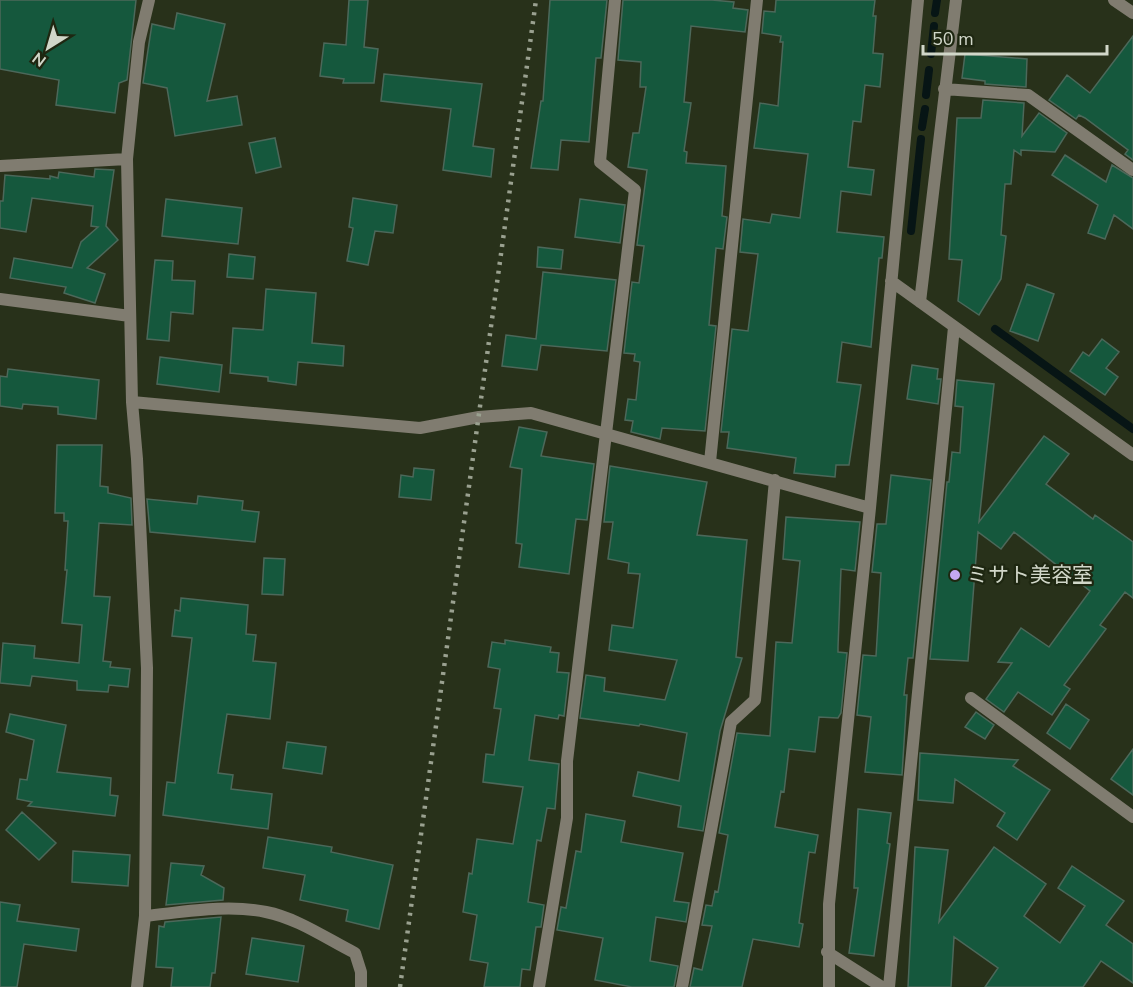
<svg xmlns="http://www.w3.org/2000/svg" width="1133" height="987" font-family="'Nunito Sans','Noto Sans JP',sans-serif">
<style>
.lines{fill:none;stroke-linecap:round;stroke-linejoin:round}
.stream{stroke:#071515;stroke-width:8}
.building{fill:#15583d;stroke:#4c685a;stroke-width:1.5}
.minor{stroke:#807c70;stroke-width:12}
.rail{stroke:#9aa190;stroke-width:4.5;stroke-dasharray:3 6;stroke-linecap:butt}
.poi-dot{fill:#c3a7f2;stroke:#1e2711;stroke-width:2}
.labels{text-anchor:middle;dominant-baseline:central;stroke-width:4.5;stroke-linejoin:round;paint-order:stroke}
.poi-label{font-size:21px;fill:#d1d7c9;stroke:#1e2711;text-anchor:start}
</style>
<rect width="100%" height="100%" fill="#28311a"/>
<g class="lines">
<path class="stream" d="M935 13 937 0
M931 54 934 26
M926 95 929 70
M922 127 925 109
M911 231 921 139
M995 329 1133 429"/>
</g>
<path class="building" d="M0 0H136L127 80 119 83 115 113 56 105 59 80 0 69Z
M349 0H368L364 47 378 49 374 83H343L344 79 320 76 324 43 346 45Z
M550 0H607L601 58H596L589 142 561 140 558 170 531 168 541 101H543Z
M623 0H712L734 2 733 8 748 10 745 32 691 26 684 102 691 103 684 151 687 152 686 163 726 166 722 216 727 217 723 249 716 248 709 325 716 326 705 431 662 428 660 439 631 432 633 421 625 420 628 399 636 400 640 362 634 361 635 354 624 353 632 282 639 283 644 246 637 245 647 170 628 167 633 133H639L646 87H640L641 62 618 60Z
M776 0H875L873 16H876L873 53 883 54 880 87 865 85 861 122 853 121 848 167 874 170 871 195 841 191 837 232 884 237 882 258H879L871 347 842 342 837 382 861 385 849 465H836L835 477 794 473 796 458 727 448 729 432H721L732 329 748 331 758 254 740 252 743 219 770 223 772 214 800 218 808 154 754 148 760 103 778 106 783 42H780L781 36 762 33 764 11 775 12Z
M177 13 225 24 207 101 237 96 242 125 175 136 167 88 143 83 152 24 174 29Z
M1133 36V160L1125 154 1128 150 1085 118 1079 115 1076 119 1049 100 1067 75 1090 93Z
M965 54 1027 59 1026 87 985 84V81L962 78Z
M384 74 482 84 473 146 494 149 491 177 443 170 451 109 381 101Z
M983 100 1024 103 1022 136 1039 113 1067 133 1055 152 1021 150V155L1014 150 1011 184H1005L1001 235 1006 236 1001 279 979 315 958 301 962 260 949 259 957 118H981Z
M275 138 281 167 256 173 249 143Z
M1065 155 1106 182 1112 165 1133 178V229L1114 215 1105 239 1088 233 1098 205 1052 175Z
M95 169 114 170 106 226 118 240 87 268 105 274 95 303 64 293 66 287 10 278 14 258 72 268 81 242 98 227 91 226 93 206 32 198 26 232 0 228V201H3L5 175 50 179V176L58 178 59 172 94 177Z
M353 198 397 205 393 233 375 231 368 265 347 261 353 228 349 227Z
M166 199 242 208 238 244 162 236Z
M580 199 625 205 620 243 575 237Z
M538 247 563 250 561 269 537 267Z
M229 254 255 257 253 279 227 277Z
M155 260 173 261 172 280 195 281 193 314 171 312 169 341 147 339Z
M543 272 616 280 607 351 541 345 537 370 502 366 506 335 536 339Z
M1027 284 1054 294 1038 341 1010 331Z
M266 289 316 293 312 343 344 346 343 366 298 362 296 385 268 381V377L230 373 233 328 263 330Z
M1102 339 1119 352 1106 368 1118 377 1105 395 1070 371 1083 352 1089 356Z
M160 357 222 365 219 392 157 384Z
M912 365 938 369 937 379H941L938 404 907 399Z
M8 369 99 380 96 419 58 414V407L23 404 22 409 0 406V376L7 377Z
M957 380 994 384 979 522 1044 436 1069 454 1046 484 1093 519 1095 515 1133 542V598L1125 592 1100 625 1106 629 1064 685 1070 689 1052 715 1018 692 1004 712 986 699 1012 663 998 662 1021 628 1049 647 1090 591 1014 532 1001 549 978 532 968 661 930 659 947 482H949L952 452 960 453 963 407 955 406Z
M519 427 547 432 541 456 594 464 587 520 576 519 569 574 519 567 522 544 516 543 522 469 510 467Z
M57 445H102L100 486 108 487V493L131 498 132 525 99 523 94 596 110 597 103 661 111 662 110 667 130 669 128 687 109 685 108 692 77 690V681L32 676 30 686 0 683 3 643 35 646 34 658 79 663 82 625 62 623 67 570H65L68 521H64V513H55Z
M610 466 707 482 697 535 747 540 736 657 742 658 720 731 703 831 678 827 681 806 633 796 638 772 679 781 687 733 640 724 639 726 580 718 586 675 605 678 604 691 665 700 677 660 609 650 612 625 633 628 640 574 628 573 629 563 608 559 613 522H604Z
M414 468 434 470 431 500 399 497 401 475 413 477Z
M891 475 931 480 913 658H908L904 695H907L902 775 865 772 871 717 857 715 863 655 876 656 881 573 872 572 877 524H886Z
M198 496 243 501 242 510 259 512 255 542 150 532 147 499 197 504Z
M786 517 860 522 855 571 841 569 838 647V652L847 653 841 713 838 718 819 717 815 752 789 749 784 792 781 791 775 827 818 835 815 853 809 852 799 923 803 924 799 947 753 939 742 987H690L694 968 702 970 712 926 702 925 706 905 712 906 715 891 718 892 728 835 719 833 737 733 770 736 776 642 792 643 800 561 783 559Z
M264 558 285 559 283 595 262 594Z
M181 598 248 605 246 634 256 635 253 661 276 663 270 719 227 714 218 773 233 775 231 789 272 794 268 829 163 815 167 782 175 783 192 638 172 636 175 610 180 611Z
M505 640 551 647 550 652 559 653 557 672 569 673 564 716 559 715 558 719 535 715 529 760 559 764 555 809 547 808 541 841 537 840 528 902 544 905 541 927H536L530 970 522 969 520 987H484L488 963 470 960 477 915 463 912 469 873 472 874 477 839 513 844 523 787 483 782 486 754 494 755 501 709 494 708 500 669 488 667 492 642 505 644Z
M1066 704 1089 720 1070 749 1047 733Z
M976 712 994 725 985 739 965 727Z
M10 714 66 725 57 772 111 778 110 795 118 796 115 816 28 806 32 802 17 799 20 779 27 780 34 740 6 732Z
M287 742 326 747 322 774 283 768Z
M1133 749V795L1111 779Z
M920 753 1018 760 1013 766 1050 790 1017 840 997 826 1005 813 955 779 953 803 918 800Z
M858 809 891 813 887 843 890 844 874 956 849 953 858 888H854Z
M22 812 56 843 39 860 6 830Z
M586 814 625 821 621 842 683 853 674 901 689 903 686 922 656 917 650 961 678 966 674 987H632L595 980 603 938 557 930 561 907 566 908 576 851 581 852Z
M268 837 332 847 331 852 393 865 379 929 346 921 348 910 300 900 305 875 263 868Z
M915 847 948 850 939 922 994 847 1046 884 1024 916 1060 943 1085 906 1058 888 1072 866 1124 901 1106 925 1133 944V983L1101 961 1083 987H985L998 968 954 937 951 987H908Z
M73 851 130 855 128 886 72 882Z
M171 863 204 866 201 875 224 888 223 900 166 905Z
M0 902 20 905 17 921 79 929 76 951 24 944 17 987H0Z
M221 917 215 973H212L210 987H171L173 968 156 967 159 926 164 927 165 922Z
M252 938 304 946 298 982 246 974Z"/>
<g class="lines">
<path class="minor" d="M1114 0 1133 13
M944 89 1028 95 1133 170
M0 166 127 159
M891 281 1133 455
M0 299 130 316
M920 302 956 0
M132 402 420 428 479 417 531 413 870 508
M710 462 757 0
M971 698 1133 817
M145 916C185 912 227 904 266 912 297 918 327 939 355 953L361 972V987
M827 952 882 987
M137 987 145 916 147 668 137 459 132 402 127 159 139 42 149 0
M539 987 567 818V761L635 190 600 162 615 0
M682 987 731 722 755 700 775 480
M829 987V904L870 508 918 0
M889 987 954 327"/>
<path class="rail" d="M400 987 536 0"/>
</g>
<circle class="poi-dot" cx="955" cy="575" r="6"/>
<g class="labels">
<g class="poi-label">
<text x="967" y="575">ミサト美容室</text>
</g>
</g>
<g transform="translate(48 48) rotate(217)" stroke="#1e2711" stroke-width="4.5" paint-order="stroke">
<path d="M0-4.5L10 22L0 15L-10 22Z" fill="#d1d7c9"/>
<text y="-9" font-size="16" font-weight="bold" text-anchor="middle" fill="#d1d7c9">N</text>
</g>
<path d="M923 45v9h184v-9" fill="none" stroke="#d1d7c9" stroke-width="3"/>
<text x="932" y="45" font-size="18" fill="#d1d7c9" stroke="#1e2711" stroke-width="4.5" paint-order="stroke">50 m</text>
</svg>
